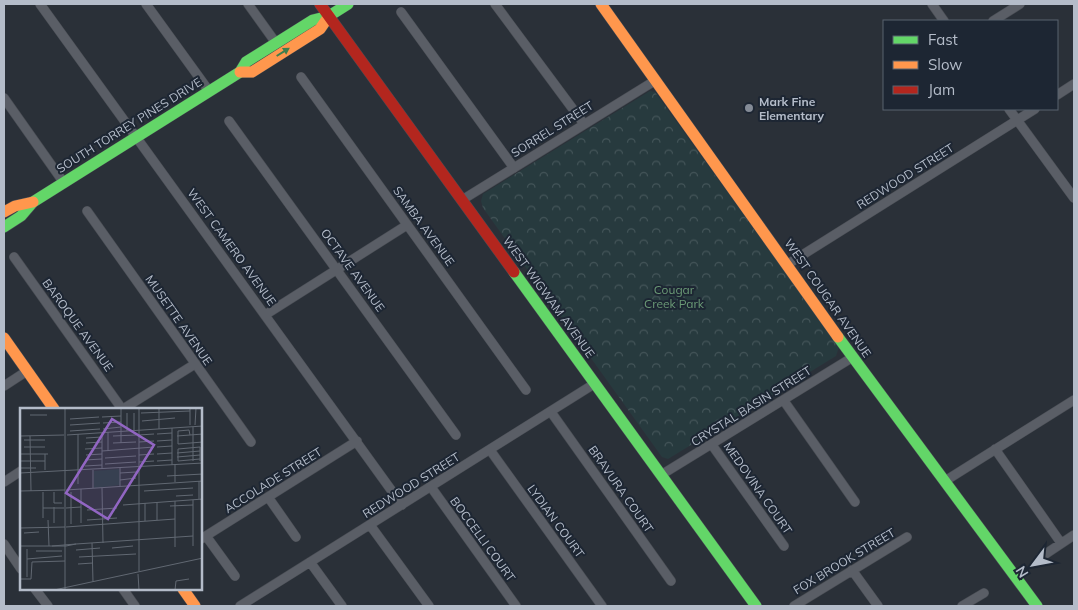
<svg xmlns="http://www.w3.org/2000/svg" width="1078" height="610" font-family="Mulish,sans-serif">
<style>
.park{fill:url(#park-crowns)}
.lines{fill:none;stroke-linecap:round;stroke-linejoin:round}
.street-casing{stroke:#484c53;stroke-width:10}
.fast-casing{stroke:#484c53;stroke-width:12}
.slow-casing{stroke:#484c53;stroke-width:12}
.jam-casing{stroke:#484c53;stroke-width:12}
.street{stroke:#5a5e66;stroke-width:9}
.fast{stroke:#63d668;stroke-width:11}
.slow{stroke:#ff974d;stroke-width:11}
.jam{stroke:#b3261e;stroke-width:11}
.oneway{fill:#407e4e}
.poi-dot{fill:#848b96;stroke:#1d2633;stroke-width:2}
.labels{text-anchor:middle;dominant-baseline:central;stroke-width:4;stroke-linejoin:round;paint-order:stroke}
.poi-label{font-size:12px;font-weight:bold;fill:#b4bcc9;stroke:#1d2633;text-anchor:start}
.street-label{font-size:12px;fill:#b4bcc9;stroke:#1d2633}
.park-label{font-size:12px;fill:#6b9a76;stroke:#1d2633}
.inset-road{fill:none;stroke:#616872;stroke-width:1}
.view{fill:#9266c3;fill-opacity:0.15;stroke:#9266c3;stroke-width:2.5}
.inset-edge{fill:none;stroke:#b4bcc9;stroke-width:2.5}
</style>
<defs>
<pattern id="park-crowns" width="20" height="18" patternUnits="userSpaceOnUse" patternTransform="scale(1.25)"><rect width="20" height="18" fill="#273a3e"/><path d="M2 6a3 3 0 1 1 6 0M12 15a3 3 0 1 1 6 0" fill="none" stroke="#445559"/></pattern>
</defs>
<rect width="100%" height="100%" fill="#2a3038"/>
<path class="park" d="M650 91 655 92 839 347 836 356 668 459 662 457 483 208 481 201 483 194Z"/>
<g class="lines">
<g class="street-casing">
<path id="street" d="M40 4 402 505
M146 4 209 91
M248 4 276 43
M495 4 584 124
M932 4 944 21
M401 12 514 168
M993 21 1020 4
M301 77 526 390
M1057 95 1074 84
M4 98 64 183
M1009 109 1074 198
M229 121 456 435
M462 200 656 80
M87 211 251 442
M14 257 122 409
M788 264 1035 109
M265 315 407 225
M4 386 27 371
M784 401 855 502
M123 409 195 364
M551 412 671 581
M712 445 784 546
M995 449 1061 543
M490 450 602 606
M661 475 853 357
M945 481 1074 400
M4 482 21 471
M431 487 516 606
M268 497 296 537
M370 525 429 606
M206 536 235 576
M201 539 357 441
M4 544 21 569
M1041 557 1074 535
M310 562 342 606
M852 570 878 606
M35 589 48 606
M123 589 135 606
M240 606 594 384
M794 606 907 537
M962 606 984 593"/>
</g>
<g class="fast-casing">
<path id="fast" d="M4 227 21 216 33 202 240 72 246 62 313 20 329 16 348 4
M514 272 756 606
M838 337 1037 606"/>
</g>
<g class="slow-casing">
<path id="slow" d="M601 4 838 337
M240 72H252L320 29 329 16
M4 212 15 206 33 202
M4 338 54 409
M183 589 195 606"/>
</g>
<g class="jam-casing">
<path id="jam" d="M320 4 514 272"/>
</g>
<use href="#street" class="street"/>
<use href="#fast" class="fast"/>
<use href="#slow" class="slow"/>
<use href="#jam" class="jam"/>
</g>
<defs><path id="oneway-solid" d="M-6-.8H1V-3.2L6.5 0L1 3.2V.8H-6Z" transform="scale(1.25)"/></defs>
<use class="oneway" href="#oneway-solid" transform="translate(283 52) rotate(-32)"/>
<circle class="poi-dot" cx="749" cy="108" r="5"/>
<g class="labels">
<g class="poi-label">
<text x="759" y="101">Mark Fine<tspan x="759" dy="14">Elementary</tspan></text>
</g>
<g class="street-label">
<text transform="translate(129 125) rotate(-32)">SOUTH TORREY PINES DRIVE</text>
<text transform="translate(552 129) rotate(-32)">SORREL STREET</text>
<text transform="translate(905 176) rotate(-32)">REDWOOD STREET</text>
<text transform="translate(424 226) rotate(54)">SAMBA AVENUE</text>
<text transform="translate(232 247) rotate(54)">WEST CAMERO AVENUE</text>
<text transform="translate(353 270) rotate(54)">OCTAVE AVENUE</text>
<text transform="translate(549 297) rotate(54)">WEST WIGWAM AVENUE</text>
<text transform="translate(828 298) rotate(55)">WEST COUGAR AVENUE</text>
<text transform="translate(179 320) rotate(55)">MUSETTE AVENUE</text>
<text transform="translate(78 325) rotate(54)">BAROQUE AVENUE</text>
<text transform="translate(751 406) rotate(-32)">CRYSTAL BASIN STREET</text>
<text transform="translate(273 480) rotate(-32)">ACCOLADE STREET</text>
<text transform="translate(411 485) rotate(-32)">REDWOOD STREET</text>
<text transform="translate(758 488) rotate(55)">MEDOVINA COURT</text>
<text transform="translate(621 489) rotate(55)">BRAVURA COURT</text>
<text transform="translate(556 521) rotate(54)">LYDIAN COURT</text>
<text transform="translate(483 539) rotate(54)">BOCCELLI COURT</text>
<text transform="translate(844 561) rotate(-31)">FOX BROOK STREET</text>
</g>
<g class="park-label">
<text x="674" y="289">Cougar<tspan x="674" dy="14">Creek Park</tspan></text>
</g>
</g>
<g transform="translate(20 408)">
<rect width="182" height="182" fill="#2a3038"/>
<path d="M99 61 100 77 74 80V63Z" fill="#273a3e"/>
<path class="inset-road" d="M107 5V23M114 5V23M121 5 170 3M10 7H27M82 9 101 8M50 11 79 9M122 13 155 10M83 15 101 14M50 17 80 15M170 17V0M175 17 176 0M152 20V57M83 21 101 19M139 21V0M119 22V0M50 23 80 21M88 24V43M82 25V61M137 26 152 25M47 27 183 18M119 27 134 26M170 27 169 22 158 23V36L183 34M0 28 44 27M10 28 11 83M93 28 116 27M157 28 183 26M66 30 82 29M4 32H25M137 33 152 32M119 34 134 33M66 35 82 34M93 35 116 34M101 35V0M4 39H25M137 39 152 38M65 41 82 40M82 43 134 39M157 45 180 43M0 46H28M25 46V62M137 46 152 45M66 47 82 46M119 47 134 46M157 49 180 47M85 50 116 48M65 52 82 51M0 53H25M137 53 152 52M173 53V19M180 53V39L158 41V53L180 51M119 54 134 53M85 56 116 54M155 56V74M65 58 82 57M0 60H16M0 65 183 55M100 65 116 64M147 68 183 66M100 72 116 70M58 76V26M100 78V60M73 80V62M82 80 83 135M61 81V115M46 82 183 73M0 83 45 82M124 83 173 80M23 84V110M34 84V95H42M51 84V116M156 88 173 87M179 91V73M173 92V138M155 93V139M125 95V113M103 97 183 91M150 98 173 97M34 99V115M23 100H44M46 100 61 99M67 102 97 100M28 112 29 138M67 112 97 110M137 112V94M46 119 155 111M0 120 45 119M4 125 19 124M72 135 73 174M56 136 173 128M0 138H46L56 136 32 138M92 140 113 138M56 142 80 140M16 143H42M59 149 116 146M7 151 42 148M58 156 73 155M119 163V22M118 166 119 182M7 169V141M0 171H11L12 154 45 153M34 182 183 150M45 182V0M155 182 156 173 169 171"/>
<path class="view" d="M92 11 134 37 88 111 46 85Z"/>
<rect width="182" height="182" class="inset-edge"/>
</g>
<rect width="1078" height="610" fill="none" stroke="#b4bcc9" stroke-width="10"/>
<rect x="883" y="20" width="175" height="90" fill="#1d2633" stroke="#59626f"/>
<rect x="893" y="36" width="25" height="8" fill="#63d668" stroke="#59626f"/>
<text x="928" y="45" font-size="15" fill="#b4bcc9">Fast</text>
<rect x="893" y="61" width="25" height="8" fill="#ff974d" stroke="#59626f"/>
<text x="928" y="70" font-size="15" fill="#b4bcc9">Slow</text>
<rect x="893" y="86" width="25" height="8" fill="#b3261e" stroke="#59626f"/>
<text x="928" y="95" font-size="15" fill="#b4bcc9">Jam</text>
<g transform="translate(1033 565) rotate(238)" stroke="#1d2633" stroke-width="4" paint-order="stroke">
<path d="M0-4L9 19L0 12L-9 19Z" fill="#b4bcc9"/>
<text y="-8" font-size="14" font-weight="bold" text-anchor="middle" fill="#b4bcc9">N</text>
</g>
</svg>
